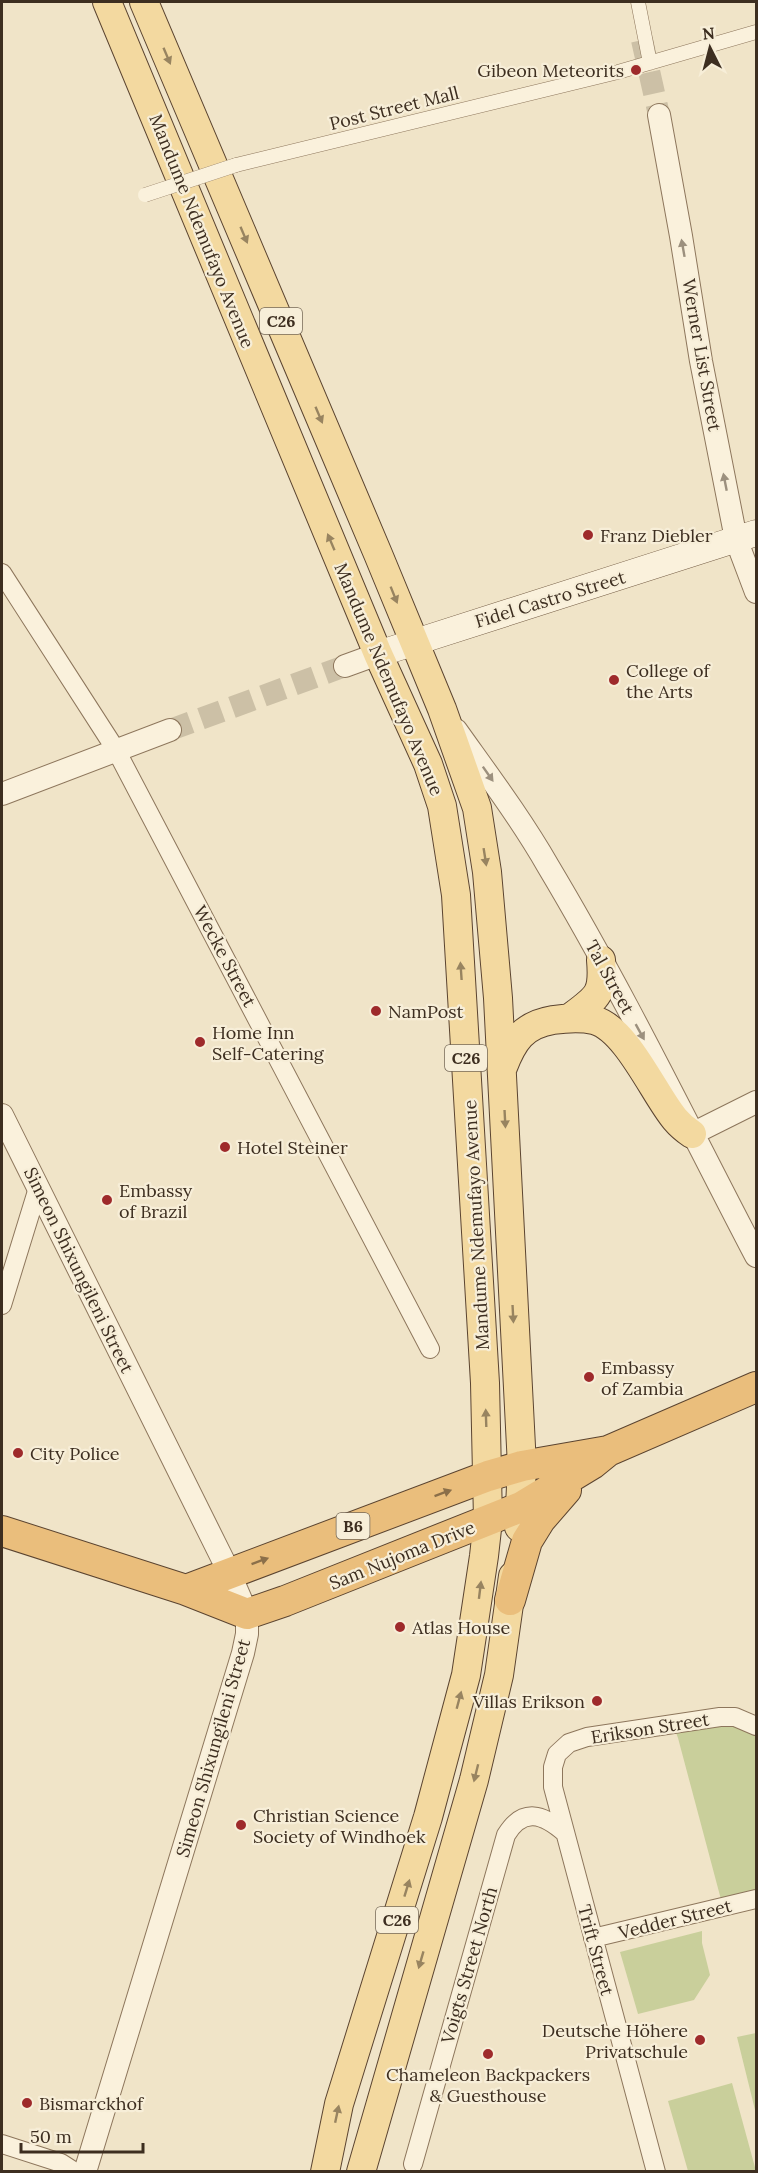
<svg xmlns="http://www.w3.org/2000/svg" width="758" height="2173" font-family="Lora,serif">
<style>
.green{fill:#c9cf9b}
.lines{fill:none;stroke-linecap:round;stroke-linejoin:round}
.tertiary-tunnel{stroke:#ccc0a6;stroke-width:22;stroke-dasharray:22 11;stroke-linecap:butt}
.pedestrian-casing{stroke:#8d765c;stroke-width:15}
.minor-casing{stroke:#8d765c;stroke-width:20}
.tertiary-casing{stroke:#8d765c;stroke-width:24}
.secondary-casing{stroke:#6f573f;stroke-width:27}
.primary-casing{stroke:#5b4430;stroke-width:30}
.trunk-casing{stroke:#5b4430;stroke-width:32}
.pedestrian{stroke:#faf1dc;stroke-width:14}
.minor{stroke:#faf1dc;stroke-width:18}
.tertiary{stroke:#faf1dc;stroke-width:22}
.secondary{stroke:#faf1dc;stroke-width:26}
.primary{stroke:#f3d9a0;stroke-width:28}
.trunk{stroke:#eabe7c;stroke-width:30}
.pedestrian-bridge-casing{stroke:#8d765c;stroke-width:15;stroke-linecap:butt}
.pedestrian-bridge{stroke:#faf1dc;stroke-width:14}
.oneway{fill:#988460}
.oneway2{fill:#9c907e}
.oneway3{fill:#8b6f49}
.poi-dot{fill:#9e2a2b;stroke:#f7eed8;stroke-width:2}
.labels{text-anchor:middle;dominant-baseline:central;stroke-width:4.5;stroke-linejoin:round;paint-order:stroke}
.shield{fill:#f7eed8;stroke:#756857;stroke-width:1.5}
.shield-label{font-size:16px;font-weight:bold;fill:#3d2e20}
.poi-label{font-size:18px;fill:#3d2e20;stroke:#f7eed8;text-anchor:start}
.street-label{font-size:18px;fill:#3d2e20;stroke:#f7eed8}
</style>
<rect width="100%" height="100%" fill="#f0e4c8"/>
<path class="green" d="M673 1724 756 1726V1899L723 1907 678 1738Z
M702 1931V1943L710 1975 694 2000 638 2014 620 1952Z
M756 2033V2114L737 2037Z
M732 2083 756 2171H688L668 2101Z"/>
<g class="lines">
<path class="tertiary-tunnel" d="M642 40 659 115
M170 730 345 666"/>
<g class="pedestrian-casing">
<path id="pedestrian" d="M638 2 650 63
M236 165 618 72 756 32"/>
</g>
<g class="minor-casing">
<path id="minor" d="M2 573 116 750 430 1349
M2 1305 38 1188
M593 1938 756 1899
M2 2144 61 2163 75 2172
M413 2164 506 1835C523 1807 543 1814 565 1833
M656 2172 553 1787V1767L557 1754 569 1743 587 1737 720 1717H735L756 1726"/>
</g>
<g class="tertiary-casing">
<path id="tertiary" d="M659 115 681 236 701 361 736 539 756 592
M345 666 378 654
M456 730C488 775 521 819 548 866 624 993 688 1126 756 1256
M2 794 170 730
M2 1115 229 1572 247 1614V1634L243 1653 85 2172
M692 1134 756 1102"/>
</g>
<g class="secondary-casing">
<path id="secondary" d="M378 654 756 533"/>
</g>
<g class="primary-casing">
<path id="primary" d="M107 2 378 654 428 764 442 806 456 895 485 1383 488 1520 484 1556 466 1675 428 1817 339 2104 325 2172
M144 2 378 554 442 709 477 808 487 872 498 998 522 1466 519 1527
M571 1017C598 997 604 994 601 960
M503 1067C513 1041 523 1025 553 1020 567 1018 580 1017 594 1020 627 1029 654 1094 675 1119 680 1125 686 1130 692 1134
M361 2172 474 1780 499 1675 513 1576"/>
</g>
<g class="trunk-casing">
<path id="trunk" d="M2 1531 186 1590 247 1614 285 1601 521 1507 592 1464 608 1451
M186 1590 488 1476 522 1466 608 1451 756 1387
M510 1600 527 1541 540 1520 566 1490"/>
</g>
<use href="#pedestrian" class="pedestrian"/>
<use href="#minor" class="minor"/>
<use href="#tertiary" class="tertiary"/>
<use href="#secondary" class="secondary"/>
<use href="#primary" class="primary"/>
<use href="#trunk" class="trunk"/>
<g class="pedestrian-bridge-casing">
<path id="pedestrian-bridge" d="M145 195 236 165"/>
</g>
<use href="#pedestrian-bridge" class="pedestrian-bridge"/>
</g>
<defs><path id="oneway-solid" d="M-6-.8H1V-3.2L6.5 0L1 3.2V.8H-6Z" transform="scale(1.5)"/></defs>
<g class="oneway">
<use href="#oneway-solid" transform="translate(167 56) rotate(67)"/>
<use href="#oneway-solid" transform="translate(244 235) rotate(67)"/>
<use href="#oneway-solid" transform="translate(319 415) rotate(67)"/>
<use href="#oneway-solid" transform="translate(331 542) rotate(-113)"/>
<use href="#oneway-solid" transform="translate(394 595) rotate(68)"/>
<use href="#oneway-solid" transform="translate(485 857) rotate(81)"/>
<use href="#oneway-solid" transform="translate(461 971) rotate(-94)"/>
<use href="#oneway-solid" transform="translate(505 1119) rotate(87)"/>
<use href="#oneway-solid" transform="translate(513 1314) rotate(87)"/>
<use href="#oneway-solid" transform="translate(486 1418) rotate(-92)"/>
<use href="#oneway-solid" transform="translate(480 1590) rotate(-83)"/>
<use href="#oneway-solid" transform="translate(459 1700) rotate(-75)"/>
<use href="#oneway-solid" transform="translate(476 1773) rotate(104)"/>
<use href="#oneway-solid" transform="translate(407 1888) rotate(-73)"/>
<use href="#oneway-solid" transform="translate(421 1960) rotate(106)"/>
<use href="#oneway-solid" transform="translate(337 2114) rotate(-78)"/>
</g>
<g class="oneway2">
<use href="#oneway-solid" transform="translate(683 248) rotate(-100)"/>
<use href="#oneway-solid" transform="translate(725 482) rotate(-101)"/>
<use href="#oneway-solid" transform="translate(488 774) rotate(55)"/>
<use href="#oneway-solid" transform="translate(640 1032) rotate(61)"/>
</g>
<g class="oneway3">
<use href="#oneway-solid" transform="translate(443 1493) rotate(-20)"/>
<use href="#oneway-solid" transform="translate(260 1561) rotate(-20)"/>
</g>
<g class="poi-dot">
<circle cx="636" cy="70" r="6"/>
<circle cx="588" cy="535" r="6"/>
<circle cx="614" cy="680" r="6"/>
<circle cx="376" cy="1011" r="6"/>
<circle cx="200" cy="1042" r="6"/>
<circle cx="225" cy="1147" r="6"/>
<circle cx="107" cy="1200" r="6"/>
<circle cx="589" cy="1377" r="6"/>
<circle cx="18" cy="1453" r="6"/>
<circle cx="400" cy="1627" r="6"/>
<circle cx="597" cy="1701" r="6"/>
<circle cx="241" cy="1825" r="6"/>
<circle cx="700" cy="2040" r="6"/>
<circle cx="488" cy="2054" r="6"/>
<circle cx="27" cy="2103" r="6"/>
</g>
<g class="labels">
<g class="shield">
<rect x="260" y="308" width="42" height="26" rx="4.5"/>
<rect x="445" y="1045" width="42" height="26" rx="4.5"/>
<rect x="336.5" y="1513" width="33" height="26" rx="4.5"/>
<rect x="376" y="1907" width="42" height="26" rx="4.5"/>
</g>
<g class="shield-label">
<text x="281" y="321">C26</text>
<text x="466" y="1058">C26</text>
<text x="353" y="1526">B6</text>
<text x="397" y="1920">C26</text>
</g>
<g class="poi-label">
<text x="624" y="70" text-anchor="end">Gibeon Meteorits</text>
<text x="600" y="535">Franz Diebler</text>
<text x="626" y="670">College of<tspan x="626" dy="21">the Arts</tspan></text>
<text x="388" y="1011">NamPost</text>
<text x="212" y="1032">Home Inn<tspan x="212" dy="21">Self-Catering</tspan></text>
<text x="237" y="1147">Hotel Steiner</text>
<text x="119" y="1190">Embassy<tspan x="119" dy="21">of Brazil</tspan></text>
<text x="601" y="1367">Embassy<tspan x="601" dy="21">of Zambia</tspan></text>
<text x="30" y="1453">City Police</text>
<text x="412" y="1627">Atlas House</text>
<text x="585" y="1701" text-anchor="end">Villas Erikson</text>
<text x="253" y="1815">Christian Science<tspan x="253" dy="21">Society of Windhoek</tspan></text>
<text x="688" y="2030" text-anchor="end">Deutsche Höhere<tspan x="688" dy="21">Privatschule</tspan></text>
<text x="488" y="2074" text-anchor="middle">Chameleon Backpackers<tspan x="488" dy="21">&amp; Guesthouse</tspan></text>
<text x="39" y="2103">Bismarckhof</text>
</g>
<g class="street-label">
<text transform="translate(394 108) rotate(-14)">Post Street Mall</text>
<text transform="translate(202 231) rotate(68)">Mandume Ndemufayo Avenue</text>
<text transform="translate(702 355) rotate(80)">Werner List Street</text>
<text transform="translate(550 599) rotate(-17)">Fidel Castro Street</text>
<text transform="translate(389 679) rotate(67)">Mandume Ndemufayo Avenue</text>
<text transform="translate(225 956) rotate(62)">Wecke Street</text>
<text transform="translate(610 977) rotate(61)">Tal Street</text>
<text transform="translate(476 1225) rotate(-93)">Mandume Ndemufayo Avenue</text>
<text transform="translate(79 1270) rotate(64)">Simeon Shixungileni Street</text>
<text transform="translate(402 1555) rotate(-22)">Sam Nujoma Drive</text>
<text transform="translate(650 1728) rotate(-9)">Erikson Street</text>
<text transform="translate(213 1748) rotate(-74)">Simeon Shixungileni Street</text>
<text transform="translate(675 1919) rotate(-14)">Vedder Street</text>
<text transform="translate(596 1950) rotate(75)">Trift Street</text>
<text transform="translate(469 1965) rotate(-74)">Voigts Street North</text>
</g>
</g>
<rect width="758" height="2173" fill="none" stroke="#3d2e20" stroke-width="6"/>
<g transform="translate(710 48) rotate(354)" stroke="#f7eed8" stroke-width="4.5" paint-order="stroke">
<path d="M0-4.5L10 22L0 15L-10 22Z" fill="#3d2e20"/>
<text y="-9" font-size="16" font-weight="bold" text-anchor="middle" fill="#3d2e20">N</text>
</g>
<path d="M21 2143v9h122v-9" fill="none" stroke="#3d2e20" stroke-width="3"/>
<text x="30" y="2143" font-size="18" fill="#3d2e20" stroke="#f7eed8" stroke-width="4.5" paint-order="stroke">50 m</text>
</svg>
